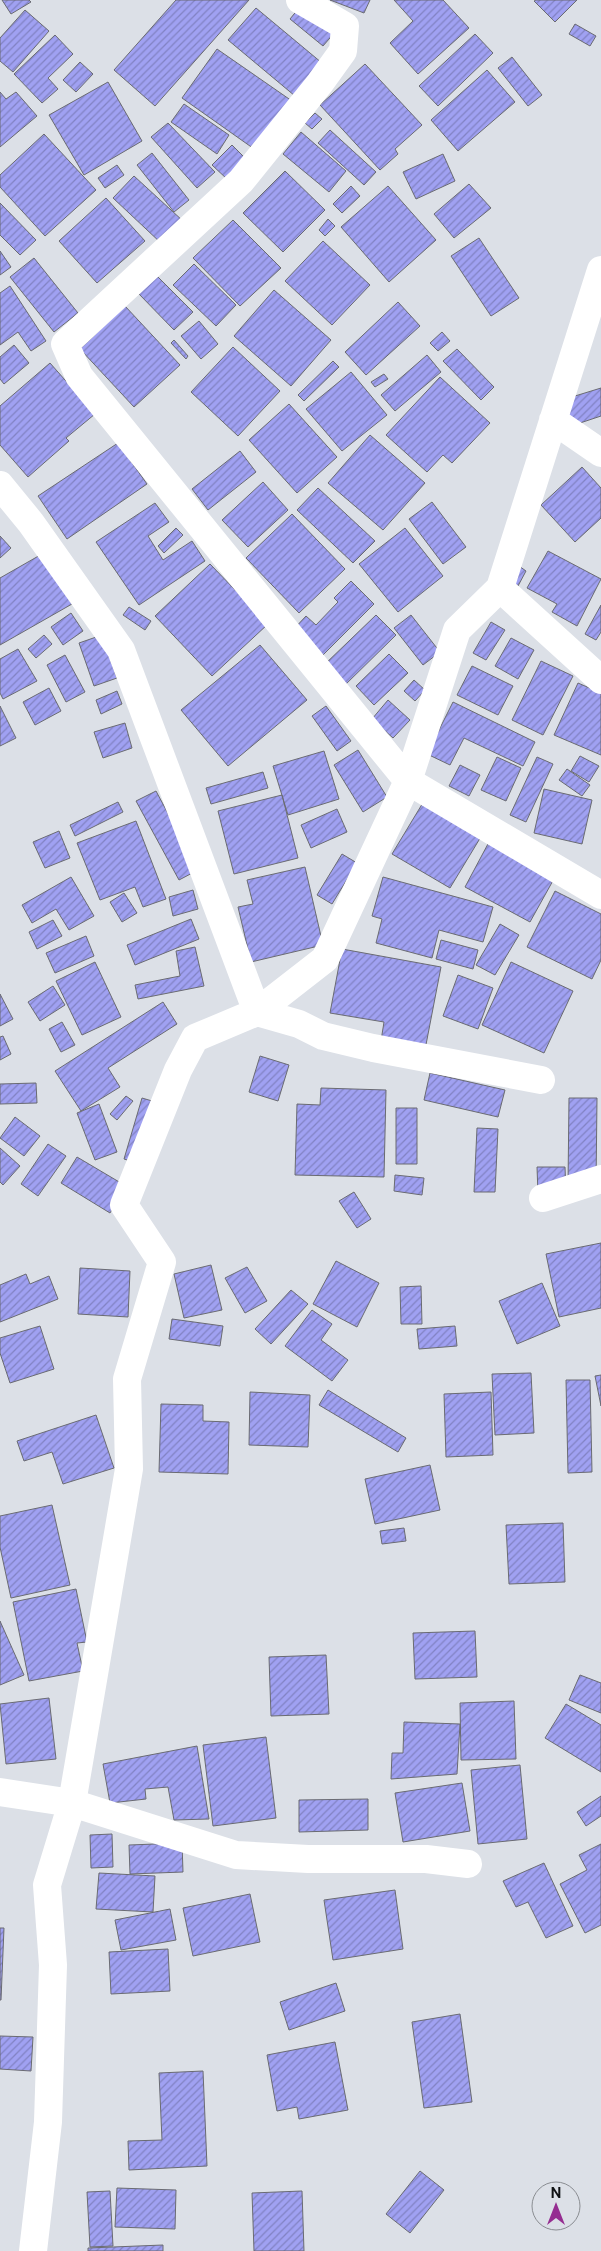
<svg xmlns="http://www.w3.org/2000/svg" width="601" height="2251" font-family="'Public Sans',sans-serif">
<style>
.building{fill:url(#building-hatch);stroke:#6a6b72}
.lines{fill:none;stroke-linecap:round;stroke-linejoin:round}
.minor{stroke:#fff;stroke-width:28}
</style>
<defs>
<pattern id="building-hatch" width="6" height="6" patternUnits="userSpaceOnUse" patternTransform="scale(1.25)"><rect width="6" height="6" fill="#a0a1f2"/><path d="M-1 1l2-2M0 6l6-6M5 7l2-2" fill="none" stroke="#8182c3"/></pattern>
</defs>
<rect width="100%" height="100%" fill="#dce0e7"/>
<path class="building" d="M2 0H29L31 2 11 14Z
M176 0H249L155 106 114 70Z
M330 0H370L364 13Z
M394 0H443L469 28 418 74 390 43 413 21Z
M536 0H577L555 22 534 1Z
M303 3 336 31 323 46 290 19Z
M256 8 322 63 295 96 228 40Z
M25 10 49 31 13 72 0 61V38Z
M575 24 596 36 590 46 569 34Z
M475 34 493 53 438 106 419 86Z
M55 35 73 54 48 78 58 89 42 103 14 74Z
M217 49 292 101 257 151 182 98Z
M512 57 542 95 528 106 498 68Z
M80 62 93 74 76 92 63 80Z
M365 64 422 125 395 149 398 154 380 170 320 105Z
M487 70 515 102 458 151 431 120Z
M108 82 142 141 84 175 49 115Z
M0 92 6 99 16 92 37 116 0 147Z
M184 104 229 135 217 154 171 122Z
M315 113 322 119 312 129 305 123Z
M168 123 215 172 197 188 151 137Z
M330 130 376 172 364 185 318 143Z
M301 132 346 171 329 192 283 154Z
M44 134 96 190 45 236 0 187V175Z
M232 145 247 160 228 180 212 165Z
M152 153 189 200 174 212 137 165Z
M443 154 455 181 416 199 403 172Z
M117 165 124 175 105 188 98 178Z
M285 171 325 210 283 252 243 213Z
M134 176 183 221 162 244 113 198Z
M469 184 491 208 454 238 434 214Z
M351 186 360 196 342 213 333 204Z
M388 186 436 240 389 282 341 227Z
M106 198 145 241 97 283 59 241Z
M0 203 36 240 20 255 0 235Z
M328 219 335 226 325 236 319 230Z
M233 220 281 268 240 306 193 258Z
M479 238 519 298 491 316 451 256Z
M323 241 370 285 332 325 285 281Z
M0 251 11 267 0 275Z
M34 258 78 313 54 332 10 277Z
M194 264 236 305 216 326 173 285Z
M156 275 193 312 174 330 138 293Z
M10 286 46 341 31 351 18 332 0 345V293Z
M274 290 331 340 291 386 234 336Z
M398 302 420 326 366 375 345 352Z
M125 306 180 365 134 407 80 349Z
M199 321 218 344 201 359 181 336Z
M442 332 450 341 438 351 430 343Z
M174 340 188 356 186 359 171 343Z
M14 345 29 363 4 384 0 379V357Z
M233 347 280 391 238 436 191 392Z
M457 349 494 387 481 400 443 361Z
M427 355 441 372 395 411 381 395Z
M333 361 339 367 304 401 298 395Z
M50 363 95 414 66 438 69 441 28 477 0 445V406Z
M351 372 387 415 342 451 306 409Z
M384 374 388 379 375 387 371 382Z
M440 377 490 423 452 463 443 455 427 472 386 435Z
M601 388V416L571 426 562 400Z
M289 404 337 457 297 493 249 440Z
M370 435 425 483 383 530 328 483Z
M118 443 147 484 67 539 38 496Z
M240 451 256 472 208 510 192 489Z
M582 467 601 488V518L575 542 541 505Z
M263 482 288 510 248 547 222 520Z
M318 488 375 541 353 563 297 510Z
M432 502 466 547 443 564 409 519Z
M155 503 169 522 148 536 163 560 192 541 205 561 139 605 96 542Z
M292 514 345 569 299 613 246 558Z
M176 528 183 535 164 553 158 546Z
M405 528 443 576 398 612 359 564Z
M0 536 11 548 0 558Z
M548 551 601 579 577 626 552 612 557 604 527 588Z
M42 554 72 604 0 645V578Z
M210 564 268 624 212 676 155 616Z
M519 566 526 571 518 586 511 582Z
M351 581 374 604 320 658 292 631 306 616 316 625 338 602 334 598Z
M601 605V632L596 640 585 634Z
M129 607 151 621 145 630 123 615Z
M71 613 83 631 63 645 51 627Z
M376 615 396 635 343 687 323 666Z
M411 615 440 652 423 665 394 628Z
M491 622 505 630 486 660 473 653Z
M44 635 52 644 36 658 28 649Z
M102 635 117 678 94 686 79 643Z
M511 638 534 650 518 679 495 666Z
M260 645 307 700 228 766 181 710Z
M18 649 37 681 3 699 0 693V659Z
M389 654 408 673 374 705 356 686Z
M65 655 85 692 66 702 47 665Z
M541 661 573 676 543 735 512 720Z
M472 666 513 686 498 715 457 695Z
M414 680 425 690 415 701 404 691Z
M578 683 601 693V755L554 735Z
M49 688 61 711 35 725 23 702Z
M117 691 122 704 101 714 96 700Z
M388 700 410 720 393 738 372 719Z
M453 702 535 742 523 766 464 738 450 765 427 754Z
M0 706 16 738 0 746Z
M326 706 351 741 337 751 312 716Z
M125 723 132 748 103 758 94 732Z
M358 750 387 797 363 812 334 765Z
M324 751 339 799 288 815 273 766Z
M580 756 599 766 589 782 571 771Z
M497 757 521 768 506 801 481 790Z
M537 757 553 764 526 822 510 815Z
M460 765 480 775 469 796 449 786Z
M567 769 590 785 582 796 559 780Z
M263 772 268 788 211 804 206 788Z
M544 789 592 800 582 844 534 833Z
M156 791 198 870 179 880 136 801Z
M282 795 298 858 234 874 218 811Z
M424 801 482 835 450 888 392 854Z
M118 802 123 812 75 836 70 825Z
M337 809 347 832 311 848 301 825Z
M136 821 166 899 143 907 135 887 100 900 77 843Z
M59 831 70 858 45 868 33 842Z
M489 842 555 877 530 922 465 887Z
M342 854 357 863 332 904 317 895Z
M305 867 323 945 251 962 238 907 253 904 247 880Z
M71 877 94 916 69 930 56 909 32 923 22 905Z
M383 877 493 907 483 942 439 930 432 958 376 943 382 919 372 916Z
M193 890 198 909 173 916 169 897Z
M555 891 601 914V960L592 979 527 947Z
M124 893 137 913 122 922 110 902Z
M191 919 199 939 135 965 127 945Z
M53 920 62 936 37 949 29 932Z
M500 924 519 935 495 975 476 965Z
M86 936 94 956 55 973 46 953Z
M441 940 478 950 473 969 436 959Z
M195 947 204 986 138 999 135 985 180 976 176 951Z
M342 949 441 967 424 1055 380 1047 384 1022 330 1013Z
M95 962 121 1017 82 1035 56 981Z
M511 962 573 991 544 1053 482 1025Z
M458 975 493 988 478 1029 443 1016Z
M53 986 65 1005 40 1021 28 1002Z
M0 994 13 1019 0 1026Z
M163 1002 177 1024 108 1068 120 1087 81 1111 55 1071Z
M62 1022 75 1045 61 1052 49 1029Z
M3 1036 11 1054 0 1060V1037Z
M260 1056 289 1065 278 1101 249 1092Z
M430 1073 505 1090 498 1117 424 1100Z
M36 1083 37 1103 0 1104V1084Z
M321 1088 386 1090 384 1177 295 1175 297 1104 320 1105Z
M126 1096 133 1101 117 1120 110 1114Z
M142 1098 169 1106 150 1167 124 1159Z
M569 1098H597L596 1186 568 1185Z
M99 1104 117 1152 95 1160 77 1113Z
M396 1108H417V1164H396Z
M15 1117 40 1136 24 1156 0 1138Z
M477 1128 498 1129 495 1192H474Z
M48 1144 66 1156 38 1196 21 1184Z
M0 1148 20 1166 3 1185 0 1182Z
M77 1157 126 1186 110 1213 61 1183Z
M537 1167H565L566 1193 538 1194Z
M395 1175 424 1178 422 1195 394 1191Z
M354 1192 371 1219 357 1228 339 1201Z
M601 1243V1308L559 1317 546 1254Z
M336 1261 379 1283 357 1327 313 1304Z
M211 1265 222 1310 184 1318 174 1274Z
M247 1267 267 1301 245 1313 225 1278Z
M80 1268 130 1271 128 1317 78 1314Z
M26 1274 30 1284 49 1276 58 1299 0 1322V1285Z
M542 1283 560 1326 517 1344 499 1301Z
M421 1286 422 1324H401L400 1287Z
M291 1290 308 1304 271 1344 255 1329Z
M312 1310 332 1324 321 1340 348 1360 332 1381 285 1346Z
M172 1319 223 1326 220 1346 169 1339Z
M40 1326 54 1369 10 1383 0 1353V1338Z
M455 1326 457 1346 419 1349 417 1329Z
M531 1373 534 1433 495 1435 492 1374Z
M601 1375V1406L595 1376Z
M566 1380H590L592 1472 568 1473Z
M328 1390 406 1438 398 1452 319 1405Z
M250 1392 310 1395 308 1447 249 1445Z
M491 1392 493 1455 446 1457 444 1394Z
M161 1404 203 1405V1421L229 1422 228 1474 159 1472Z
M96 1415 114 1468 63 1484 52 1452 24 1461 17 1441Z
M430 1465 440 1510 375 1524 365 1479Z
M52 1505 70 1585 11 1598 0 1547V1516Z
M563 1523 565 1582 509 1584 506 1525Z
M404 1528 406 1541 382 1544 380 1531Z
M76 1589 87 1642 77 1643 83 1671 29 1681 13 1602Z
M0 1621 24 1675 0 1685Z
M475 1631 477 1677 415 1679 413 1633Z
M326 1655 329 1714 271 1716 269 1657Z
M580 1675 601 1683V1713L569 1700Z
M49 1698 56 1759 6 1764 0 1704Z
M514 1701 516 1759 461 1760 460 1703Z
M566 1704 601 1725V1772L545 1738Z
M404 1722 460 1724 457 1774 391 1779 392 1753H403Z
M266 1737 276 1818 213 1826 203 1745Z
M197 1746 209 1819 174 1820 168 1787 145 1789 146 1799 110 1803 103 1764Z
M520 1765 527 1839 478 1844 471 1770Z
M462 1783 470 1831 403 1842 395 1793Z
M601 1796V1816L586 1826 577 1812Z
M368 1799V1830L299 1832V1800Z
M112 1834 113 1867 91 1868 90 1835Z
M182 1843 183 1872 130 1874 129 1845Z
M601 1844V1925L585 1933 560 1884 587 1870 579 1855Z
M544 1863 573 1926 546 1938 528 1902 516 1907 503 1881Z
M99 1873 155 1876 153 1912 96 1909Z
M395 1890 403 1949 333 1960 324 1900Z
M250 1894 260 1942 193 1956 183 1908Z
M170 1909 176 1940 121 1950 115 1920Z
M0 1928H4L1 2000H0Z
M168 1949 170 1991 111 1994 109 1952Z
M336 1983 345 2011 289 2030 280 2002Z
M460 2014 472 2102 424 2108 412 2022Z
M0 2036 33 2037 31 2071 0 2069Z
M335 2042 348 2110 299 2119 297 2107 277 2111 267 2055Z
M203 2071 207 2166 129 2170 128 2141 162 2140 159 2073Z
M420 2171 444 2190 410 2233 386 2214Z
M117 2188 176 2190 175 2229 115 2227Z
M110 2191 113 2246 90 2247 87 2192Z
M302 2191 304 2251H254L252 2193Z
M163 2245V2251H88V2248Z"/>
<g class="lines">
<path class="minor" d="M300 0 345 26 343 51 320 83 241 181 65 344 79 376 408 781 601 895
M601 270 500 588 601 680
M553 420 601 453
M0 485 31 523 121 650 257 1012 299 1024 323 1036 373 1048 541 1080
M543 1198 601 1179
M0 1792 72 1803 236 1855 308 1859H426L468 1864
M33 2251 48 2122 53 1965 47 1885 72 1803 129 1469 127 1379 162 1262 124 1205 178 1070 195 1038 257 1012 325 959 408 781 457 630 500 588"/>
</g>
<g transform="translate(556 2206)"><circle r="24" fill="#dce0e7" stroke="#8a8d92"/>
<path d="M0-4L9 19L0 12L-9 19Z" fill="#952d91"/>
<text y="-8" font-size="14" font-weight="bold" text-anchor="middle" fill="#0f1113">N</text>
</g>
</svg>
